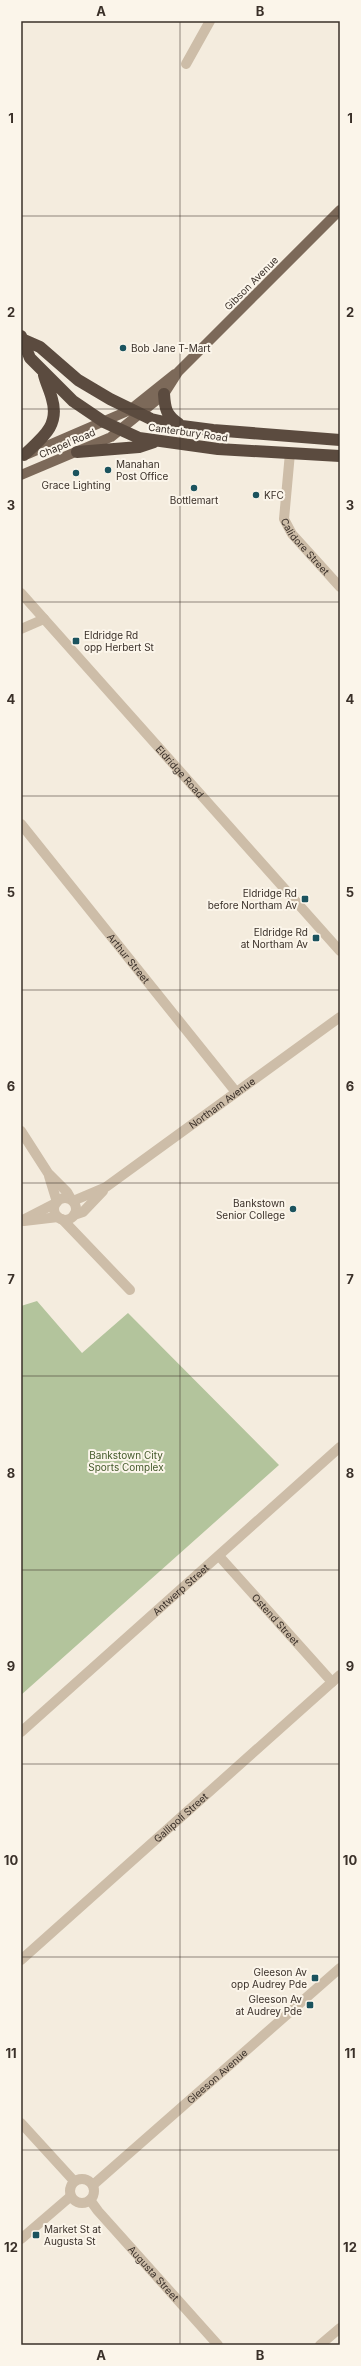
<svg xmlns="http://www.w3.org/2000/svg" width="361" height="2366" font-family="Inter,sans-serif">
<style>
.green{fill:#b3c49c}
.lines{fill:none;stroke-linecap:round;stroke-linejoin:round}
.minor{stroke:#cdbda8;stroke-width:10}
.major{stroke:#7c6959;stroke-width:10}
.highway{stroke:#5b4b3f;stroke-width:12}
.grid{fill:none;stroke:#3a3029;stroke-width:1;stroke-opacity:0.55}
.poi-dot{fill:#1b535e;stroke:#fbf5ea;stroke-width:1.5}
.labels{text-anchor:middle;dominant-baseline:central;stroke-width:4;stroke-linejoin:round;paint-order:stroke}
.street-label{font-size:10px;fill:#3a3029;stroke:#fbf5ea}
.poi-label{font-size:10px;fill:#3a3029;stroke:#fbf5ea;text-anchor:start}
.park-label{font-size:10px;fill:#445a2b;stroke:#fbf5ea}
.neatline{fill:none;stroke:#3a3029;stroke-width:1.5}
.grid-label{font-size:13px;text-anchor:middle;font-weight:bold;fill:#3a3029}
</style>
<rect width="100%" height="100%" fill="#f4ecde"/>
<path class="green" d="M37 1301 82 1353 128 1313 279 1465 21 1695V1306Z"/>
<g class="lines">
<g class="minor">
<path d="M186 64 210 21"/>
<path id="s1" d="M290 453 284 519 292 534 340 587"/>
<path id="s2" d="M21 593 340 951"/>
<path d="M21 629 44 619"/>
<path id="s3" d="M21 824 236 1092"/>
<path d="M21 1131 48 1173 67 1192 71 1199"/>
<path d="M49 1176 57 1202"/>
<circle cx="65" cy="1209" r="11"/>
<path id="s4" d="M73 1201 106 1187 340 1017"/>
<path d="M74 1215 83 1212 103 1191"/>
<path d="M62 1219 130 1290"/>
<path d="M21 1221 56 1203"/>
<path d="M24 1221 58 1217"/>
<path id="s5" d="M219 1556 332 1682"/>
<path id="s6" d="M21 1732 340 1447"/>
<path id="s7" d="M21 1960 340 1675"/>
<path d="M21 2123 74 2181"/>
<circle cx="82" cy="2191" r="12"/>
<path id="s8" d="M93 2185 340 1968"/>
<path id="s9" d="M90 2200 98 2211 218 2345"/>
<path d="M21 2239 71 2196"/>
<path d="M320 2345 340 2328"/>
</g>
<path class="major" d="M28 454 130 410 175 374
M21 475 111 437 164 394 178 372 340 210"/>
<path class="highway" d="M21 336 30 358 73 401 104 422 139 438 218 449 340 456
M24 340 40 347 78 380 110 399 151 419 182 426 213 430 340 440
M164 394C165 409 166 415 179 424
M77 452 139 447 154 442
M24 455C42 438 60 426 52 399 50 391 46 383 44 375"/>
</g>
<path class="grid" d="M180 21V2345M21 216H340M21 409H340M21 602H340M21 796H340M21 990H340M21 1183H340M21 1376H340M21 1570H340M21 1764H340M21 1957H340M21 2150H340"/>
<g class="poi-dot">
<circle cx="123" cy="348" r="4"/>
<circle cx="108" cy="470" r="4"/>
<circle cx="76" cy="473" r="4"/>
<circle cx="194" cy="488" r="4"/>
<circle cx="256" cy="495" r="4"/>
<rect x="72" y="637" width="8" height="8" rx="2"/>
<rect x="301" y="895" width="8" height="8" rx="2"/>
<rect x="312" y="934" width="8" height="8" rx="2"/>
<circle cx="293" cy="1209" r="4"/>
<rect x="311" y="1974" width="8" height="8" rx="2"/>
<rect x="306" y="2001" width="8" height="8" rx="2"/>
<rect x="32" y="2231" width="8" height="8" rx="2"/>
</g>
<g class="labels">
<g class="street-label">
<text transform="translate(251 283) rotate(-45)">Gibson Avenue</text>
<text transform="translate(188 432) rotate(8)">Canterbury Road</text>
<text transform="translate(67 443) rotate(-23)">Chapel Road</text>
<text stroke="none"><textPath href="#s1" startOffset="101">Calidore Street</textPath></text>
<text stroke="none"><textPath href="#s2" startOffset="239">Eldridge Road</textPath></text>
<text stroke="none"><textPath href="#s3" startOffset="172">Arthur Street</textPath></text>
<text stroke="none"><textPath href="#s4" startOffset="179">Northam Avenue</textPath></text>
<text stroke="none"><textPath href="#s6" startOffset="214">Antwerp Street</textPath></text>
<text stroke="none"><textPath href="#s5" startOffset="85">Ostend Street</textPath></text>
<text stroke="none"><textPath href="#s7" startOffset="214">Gallipoli Street</textPath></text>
<text stroke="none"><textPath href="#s8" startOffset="165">Gleeson Avenue</textPath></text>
<text stroke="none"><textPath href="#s9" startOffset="97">Augusta Street</textPath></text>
</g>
<g class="poi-label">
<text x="131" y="348">Bob Jane T-Mart</text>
<text x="116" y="464">Manahan<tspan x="116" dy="12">Post Office</tspan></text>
<text x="76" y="485" text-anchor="middle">Grace Lighting</text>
<text x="264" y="495">KFC</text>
<text x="194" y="500" text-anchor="middle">Bottlemart</text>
<text x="84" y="635">Eldridge Rd<tspan x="84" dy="12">opp Herbert St</tspan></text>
<text x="297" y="893" text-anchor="end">Eldridge Rd<tspan x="297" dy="12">before Northam Av</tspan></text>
<text x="308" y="932" text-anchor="end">Eldridge Rd<tspan x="308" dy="12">at Northam Av</tspan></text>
<text x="285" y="1203" text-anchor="end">Bankstown<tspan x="285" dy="12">Senior College</tspan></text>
<text x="307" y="1972" text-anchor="end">Gleeson Av<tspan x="307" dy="12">opp Audrey Pde</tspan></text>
<text x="302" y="1999" text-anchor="end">Gleeson Av<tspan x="302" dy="12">at Audrey Pde</tspan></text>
<text x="44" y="2229">Market St at<tspan x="44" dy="12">Augusta St</tspan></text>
</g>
<g class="park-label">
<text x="126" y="1455">Bankstown City<tspan x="126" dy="12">Sports Complex</tspan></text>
</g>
</g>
<rect width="361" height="2366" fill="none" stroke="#fbf5ea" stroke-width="44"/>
<rect x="22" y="22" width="317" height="2322" class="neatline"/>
<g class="grid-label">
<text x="101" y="16">A</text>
<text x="260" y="16">B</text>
<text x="11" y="123">1</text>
<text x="350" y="123">1</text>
<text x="11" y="317">2</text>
<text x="350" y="317">2</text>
<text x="11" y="510">3</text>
<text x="350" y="510">3</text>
<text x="11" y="704">4</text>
<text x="350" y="704">4</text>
<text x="11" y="897">5</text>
<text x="350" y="897">5</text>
<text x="11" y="1091">6</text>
<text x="350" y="1091">6</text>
<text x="11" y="1284">7</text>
<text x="350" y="1284">7</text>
<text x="11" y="1478">8</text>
<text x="350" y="1478">8</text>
<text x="11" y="1671">9</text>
<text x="350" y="1671">9</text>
<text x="11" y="1865">10</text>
<text x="350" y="1865">10</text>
<text x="11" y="2058">11</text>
<text x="350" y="2058">11</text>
<text x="11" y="2252">12</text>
<text x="350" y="2252">12</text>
<text x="101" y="2360">A</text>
<text x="260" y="2360">B</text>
</g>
</svg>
